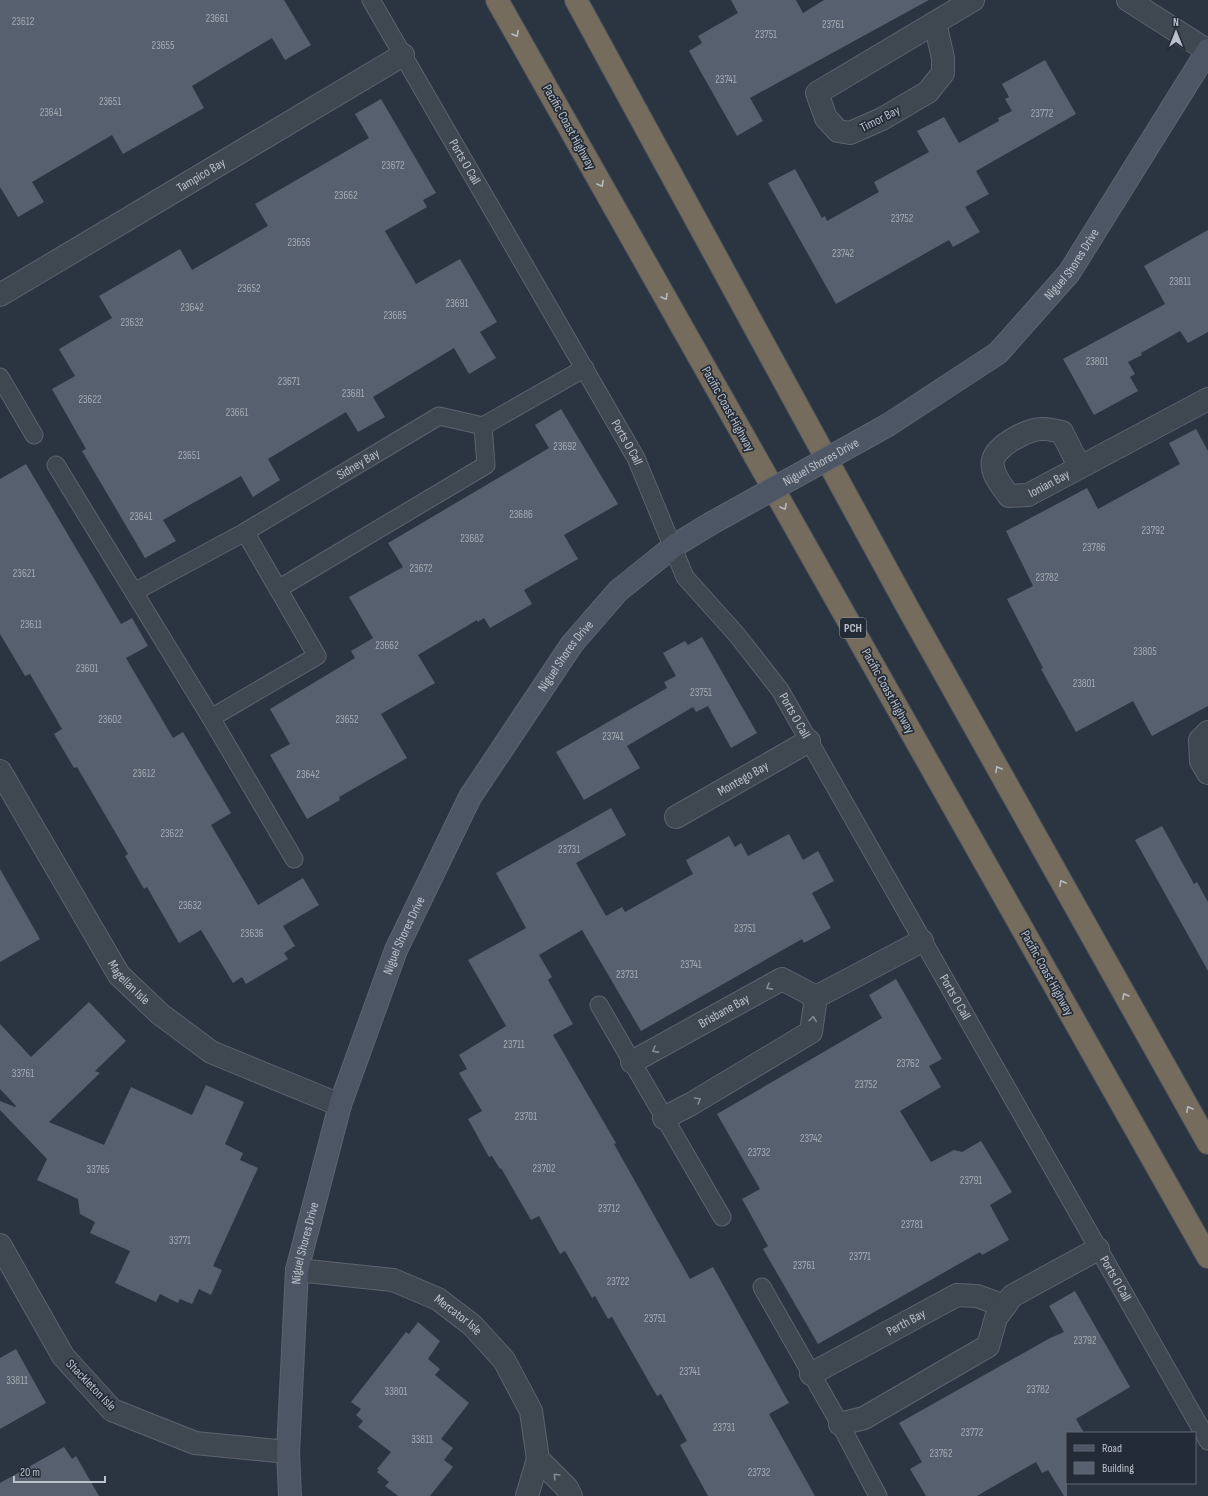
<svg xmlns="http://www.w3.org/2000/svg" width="1208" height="1496" font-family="'Sofia Sans Condensed',sans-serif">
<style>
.building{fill:#57606e}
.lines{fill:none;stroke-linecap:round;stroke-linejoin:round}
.lane-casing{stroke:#5d646f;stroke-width:19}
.street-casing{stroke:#5d646f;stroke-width:24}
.secondary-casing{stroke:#5d646f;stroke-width:24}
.highway-casing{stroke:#4a515c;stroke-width:24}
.lane{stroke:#3f4751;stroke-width:17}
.street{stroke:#3f4751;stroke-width:22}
.secondary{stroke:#4d5664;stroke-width:22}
.highway{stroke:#766c5d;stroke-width:22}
.secondary-bridge-casing{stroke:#5d646f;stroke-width:24;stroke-linecap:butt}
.secondary-bridge{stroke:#4d5664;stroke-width:22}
.oneway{stroke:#b5b9c0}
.oneway2{stroke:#848b94}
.labels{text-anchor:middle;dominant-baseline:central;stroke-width:3.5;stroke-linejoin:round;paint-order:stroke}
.number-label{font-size:11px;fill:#a3aab4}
.shield{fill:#232b37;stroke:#8e959f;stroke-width:1}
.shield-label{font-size:12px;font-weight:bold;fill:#bcc2cb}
.street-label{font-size:13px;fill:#bcc2cb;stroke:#232b37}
</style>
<rect width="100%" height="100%" fill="#2b3541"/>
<path class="building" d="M0 0H284L311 45 285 60 272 38 192 86 204 108 123 154 112 135 32 182 44 202 18 217 0 187Z
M731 0H796L803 13 824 0H929L750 98 763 121 737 136 689 51 702 43 698 36 738 13Z
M1045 60 1076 114 976 171 989 194 965 207 980 232 953 247 949 240 836 304 768 183 795 169 822 218 825 216 827 221 879 192 874 182 929 152 917 131 944 117 959 143 999 121 998 118 1012 111 1005 99 1009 97 1002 84Z
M381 99 436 193 423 200 427 207 385 231 416 284 460 259 497 322 480 332 496 358 469 374 454 348 373 397 385 417 358 432 346 412 268 459 280 480 253 497 241 476 163 520 176 541 145 558 82 451 86 449 52 389 75 376 59 349 112 318 99 296 180 249 192 270 268 226 255 204 369 138 355 114Z
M1208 230V332L1188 343 1180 331 1141 353 1142 355 1128 362 1135 374 1130 377 1138 391 1094 415 1063 359 1165 304 1144 266Z
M561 409 618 504 564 535 578 559 524 590 532 604 490 628 484 618 478 622 477 620 418 655 435 683 381 714 407 758 339 797 340 800 307 819 270 755 290 744 270 709 355 658 351 651 373 638 349 597 403 567 388 543 549 448 535 425Z
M1196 429 1208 451V706L1152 736 1133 701 1076 732 1041 669 1043 668 1007 599 1033 586 1006 531 1087 488 1098 509 1180 464 1169 443Z
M26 464 121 624 132 618 148 646 126 658 173 738 183 732 231 813 211 825 258 905 303 878 319 905 283 926 295 946 284 953 288 959 246 984 242 977 233 983 201 930 179 943 147 887 144 889 125 856 128 854 77 767 74 768 54 734 62 729 30 674 25 676 0 634V479Z
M702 637 757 733 731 748 708 706 696 712 693 707 627 746 640 768 584 800 556 752 667 688 664 682 676 676 663 653 685 641 688 645Z
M611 808 626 835 576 863 606 916 622 907 625 912 693 874 686 860 729 836 735 847 741 843 748 856 789 834 803 860 818 851 834 881 812 893 831 928 804 943 802 939 641 1031 582 930 539 955 552 977 548 980 573 1024 553 1035 616 1143 614 1144 690 1279 713 1267 789 1403 769 1414 815 1496H708L680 1445 687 1441 661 1394 657 1396 612 1317 608 1319 595 1296 592 1298 565 1251 560 1254 539 1216 531 1220 501 1168 500 1169 492 1156 489 1157 468 1119 482 1111 459 1073 467 1069 459 1055 506 1026 468 960 526 928 496 873Z
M1162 826 1194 884 1197 882 1208 902V971L1135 840Z
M0 869 40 939 0 962Z
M896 979 942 1059 929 1066 941 1087 900 1111 931 1162 954 1150 962 1152 981 1141 1012 1192 990 1205 1009 1240 982 1255 980 1252 818 1344 763 1249 768 1246 742 1199 760 1189 717 1114 882 1018 869 995Z
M89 1002 126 1041 95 1071 100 1073 49 1122 104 1145 131 1087 192 1115 206 1085 244 1102 225 1144 243 1153 240 1160 258 1168 213 1266 222 1270 211 1295 199 1289 192 1304 180 1299 178 1303 160 1294 156 1302 115 1283 130 1251 90 1233 95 1222 80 1214 78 1199 37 1180 47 1159 0 1110V1101L15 1107 16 1106 0 1089V1024L31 1057Z
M1075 1291 1130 1387 1076 1419 1084 1433H1067V1496H1064L1048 1470 1042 1473 1036 1462 977 1496H926L910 1469 922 1462 899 1423 1050 1338 1064 1332 1049 1306Z
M418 1322 440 1341 428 1359 440 1369 435 1375 469 1403 441 1439 453 1448 444 1460 453 1467 430 1496H398L385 1486 389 1482 377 1472 379 1470 377 1469 391 1452 358 1427 363 1421 356 1415 361 1409 351 1402 406 1332 409 1334Z
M16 1349 46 1403 0 1429V1358Z
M64 1447 72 1459 76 1456 99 1496H0V1483Z"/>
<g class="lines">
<g class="lane-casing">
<g id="lane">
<path id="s1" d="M371 0 636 458 685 577 737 635 780 690 1208 1441"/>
<path d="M0 377 34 435"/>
<path d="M56 465 211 718 294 859"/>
<path d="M278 589 486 465 483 426"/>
<path id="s2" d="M134 592 245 532 439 416 483 426 585 368"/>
<path d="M211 718 317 656 245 532"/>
<path d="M599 1005 722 1217"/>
<path d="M762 1287 840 1424 878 1496"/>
</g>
</g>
<g class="street-casing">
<g id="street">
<path d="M1128 0 1208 51"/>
<path d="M935 23 943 58V73L928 92 882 119 850 133 838 131 826 118 817 93 973 0"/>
<path id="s3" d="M0 295 403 55"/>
<path id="s4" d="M1079 466 1062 432C1056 431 1050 429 1044 429 1029 428 997 445 993 460 990 473 1002 486 1009 496L1028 495 1208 399"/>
<path d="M1208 732 1200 740 1201 761 1208 773"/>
<path id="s5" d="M0 771 119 975 160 1014 211 1052 340 1105"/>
<path id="s6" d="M676 817 809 741"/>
<path d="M816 997 922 941"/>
<path id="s7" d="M632 1062 782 979 816 997"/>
<path d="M664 1118 691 1104 811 1032 816 997"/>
<path d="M0 1245 63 1356 112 1410 195 1443 288 1452"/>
<path id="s8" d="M297 1270 393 1280 438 1299 472 1325 504 1360 531 1411 538 1459 527 1496"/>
<path id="s9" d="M811 1374 957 1295 977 1296 1005 1306"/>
<path d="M840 1424 864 1418 988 1346 996 1318 1012 1296 1098 1249"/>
<path d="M538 1459 567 1488 571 1496"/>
</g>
</g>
<g class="secondary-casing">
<g id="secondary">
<path id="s10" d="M888 425 998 353 1069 273 1208 50"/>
<path id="s11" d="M290 1496 288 1452 297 1270 340 1105 396 950 470 797 572 644 618 591 674 546 710 524"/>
</g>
</g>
<g class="highway-casing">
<path id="highway" d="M497 0 1208 1257
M576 0 909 610 1208 1143"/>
</g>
<use href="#lane" class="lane"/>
<use href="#street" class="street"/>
<use href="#secondary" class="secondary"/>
<use href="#highway" class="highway"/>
<g class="secondary-bridge-casing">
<g id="secondary-bridge">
<path id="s12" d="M710 524 888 425"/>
</g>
</g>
<use href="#secondary-bridge" class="secondary-bridge"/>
</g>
<defs><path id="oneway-chevron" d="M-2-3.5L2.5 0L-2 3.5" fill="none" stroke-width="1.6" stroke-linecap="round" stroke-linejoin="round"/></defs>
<g class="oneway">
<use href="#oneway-chevron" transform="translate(516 34) rotate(61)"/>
<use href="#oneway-chevron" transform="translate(601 184) rotate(61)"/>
<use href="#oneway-chevron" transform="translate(665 297) rotate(61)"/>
<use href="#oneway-chevron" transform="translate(784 507) rotate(61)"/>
<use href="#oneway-chevron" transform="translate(998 769) rotate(-119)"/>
<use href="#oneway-chevron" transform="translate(1062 883) rotate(-119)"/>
<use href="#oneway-chevron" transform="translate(1125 996) rotate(-119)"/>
<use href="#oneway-chevron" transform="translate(1189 1109) rotate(-119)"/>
</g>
<g class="oneway2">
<use href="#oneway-chevron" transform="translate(769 987) rotate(151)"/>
<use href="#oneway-chevron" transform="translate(813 1019) rotate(-82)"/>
<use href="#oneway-chevron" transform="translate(655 1050) rotate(151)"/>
<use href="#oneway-chevron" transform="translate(698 1100) rotate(-31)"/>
<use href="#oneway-chevron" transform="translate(556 1476) rotate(-134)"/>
</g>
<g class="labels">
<g class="number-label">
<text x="217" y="18">23661</text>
<text x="23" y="21">23612</text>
<text x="833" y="24">23761</text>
<text x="766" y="34">23751</text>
<text x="163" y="45">23655</text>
<text x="726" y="79">23741</text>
<text x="110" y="101">23651</text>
<text x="51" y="112">23641</text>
<text x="1042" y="113">23772</text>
<text x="393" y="165">23672</text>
<text x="346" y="195">23662</text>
<text x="902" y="218">23752</text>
<text x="299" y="242">23656</text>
<text x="843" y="253">23742</text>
<text x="1180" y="281">23811</text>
<text x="249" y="288">23652</text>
<text x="457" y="303">23691</text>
<text x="192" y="307">23642</text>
<text x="395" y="315">23685</text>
<text x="132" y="322">23632</text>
<text x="1097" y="361">23801</text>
<text x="289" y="381">23671</text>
<text x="353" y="393">23681</text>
<text x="90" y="399">23622</text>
<text x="237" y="412">23661</text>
<text x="565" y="446">23692</text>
<text x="189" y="455">23651</text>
<text x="521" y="514">23686</text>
<text x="141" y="516">23641</text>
<text x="1153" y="530">23792</text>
<text x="472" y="538">23682</text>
<text x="1094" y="547">23786</text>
<text x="421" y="568">23672</text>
<text x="24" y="573">23621</text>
<text x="1047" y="577">23782</text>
<text x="31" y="624">23611</text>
<text x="387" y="645">23662</text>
<text x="1145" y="651">23805</text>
<text x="87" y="668">23601</text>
<text x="1084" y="683">23801</text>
<text x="701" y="692">23751</text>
<text x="110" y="719">23602</text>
<text x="347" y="719">23652</text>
<text x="613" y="736">23741</text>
<text x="144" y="773">23612</text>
<text x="308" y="774">23642</text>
<text x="172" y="833">23622</text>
<text x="569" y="849">23731</text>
<text x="190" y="905">23632</text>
<text x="745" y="928">23751</text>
<text x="252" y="933">23636</text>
<text x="691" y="964">23741</text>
<text x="627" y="974">23731</text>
<text x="514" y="1044">23711</text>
<text x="908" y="1063">23762</text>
<text x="23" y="1073">33761</text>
<text x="866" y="1084">23752</text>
<text x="526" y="1116">23701</text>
<text x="811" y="1138">23742</text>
<text x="759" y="1152">23732</text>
<text x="544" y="1168">23702</text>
<text x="98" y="1169">33765</text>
<text x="971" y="1180">23791</text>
<text x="609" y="1208">23712</text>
<text x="912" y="1224">23781</text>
<text x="180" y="1240">33771</text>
<text x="860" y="1256">23771</text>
<text x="804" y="1265">23761</text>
<text x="618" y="1281">23722</text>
<text x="655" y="1318">23751</text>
<text x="1085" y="1340">23792</text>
<text x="690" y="1371">23741</text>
<text x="17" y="1380">33811</text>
<text x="1038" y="1389">23782</text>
<text x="396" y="1391">33801</text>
<text x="724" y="1427">23731</text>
<text x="972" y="1432">23772</text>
<text x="422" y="1439">33811</text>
<text x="941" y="1453">23762</text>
<text x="759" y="1472">23732</text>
</g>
<rect class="shield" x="840" y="618" width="26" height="20" rx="3"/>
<g class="shield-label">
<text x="853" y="628">PCH</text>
</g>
<g class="street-label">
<text transform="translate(880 119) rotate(-27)">Timor Bay</text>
<text transform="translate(569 127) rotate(61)">Pacific Coast Highway</text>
<text stroke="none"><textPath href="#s1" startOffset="187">Ports O Call</textPath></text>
<text stroke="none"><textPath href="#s3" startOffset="234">Tampico Bay</textPath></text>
<text stroke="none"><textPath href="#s10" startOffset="247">Niguel Shores Drive</textPath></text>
<text transform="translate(728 409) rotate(61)">Pacific Coast Highway</text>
<text stroke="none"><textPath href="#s1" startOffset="511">Ports O Call</textPath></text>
<text stroke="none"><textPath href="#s12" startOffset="127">Niguel Shores Drive</textPath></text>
<text stroke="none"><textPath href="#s2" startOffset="258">Sidney Bay</textPath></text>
<text stroke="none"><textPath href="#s4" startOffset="202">Ionian Bay</textPath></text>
<text stroke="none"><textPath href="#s11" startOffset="902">Niguel Shores Drive</textPath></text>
<text transform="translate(888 691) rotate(61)">Pacific Coast Highway</text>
<text stroke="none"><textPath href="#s1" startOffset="835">Ports O Call</textPath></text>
<text stroke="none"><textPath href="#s6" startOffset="77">Montego Bay</textPath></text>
<text stroke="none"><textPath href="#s11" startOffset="578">Niguel Shores Drive</textPath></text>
<text transform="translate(1047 973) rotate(61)">Pacific Coast Highway</text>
<text stroke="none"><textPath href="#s5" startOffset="248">Magellan Isle</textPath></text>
<text stroke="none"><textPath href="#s1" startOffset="1159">Ports O Call</textPath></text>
<text stroke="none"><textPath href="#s7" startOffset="105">Brisbane Bay</textPath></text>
<text stroke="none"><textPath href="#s11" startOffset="254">Niguel Shores Drive</textPath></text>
<text stroke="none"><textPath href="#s1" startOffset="1483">Ports O Call</textPath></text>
<text stroke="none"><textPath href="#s8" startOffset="171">Mercator Isle</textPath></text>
<text stroke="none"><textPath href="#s9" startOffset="108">Perth Bay</textPath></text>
<text transform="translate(91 1385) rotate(46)">Shackleton Isle</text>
</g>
</g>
<rect x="1066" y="1432" width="130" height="52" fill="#232b37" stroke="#606772"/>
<rect x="1074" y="1445" width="20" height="6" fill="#4d5664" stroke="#606772"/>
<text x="1102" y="1452" font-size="12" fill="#bcc2cb">Road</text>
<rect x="1074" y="1462" width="20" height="12" fill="#57606e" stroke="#606772"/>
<text x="1102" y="1472" font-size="12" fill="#bcc2cb">Building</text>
<g transform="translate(1176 32)" stroke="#232b37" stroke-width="3" paint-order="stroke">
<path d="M0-3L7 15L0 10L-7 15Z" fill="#bcc2cb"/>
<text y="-6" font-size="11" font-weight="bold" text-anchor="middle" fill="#bcc2cb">N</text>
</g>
<path d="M14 1476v6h91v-6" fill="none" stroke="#bcc2cb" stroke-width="2"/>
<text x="20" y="1476" font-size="12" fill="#bcc2cb" stroke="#232b37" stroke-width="3" paint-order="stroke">20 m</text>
</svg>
